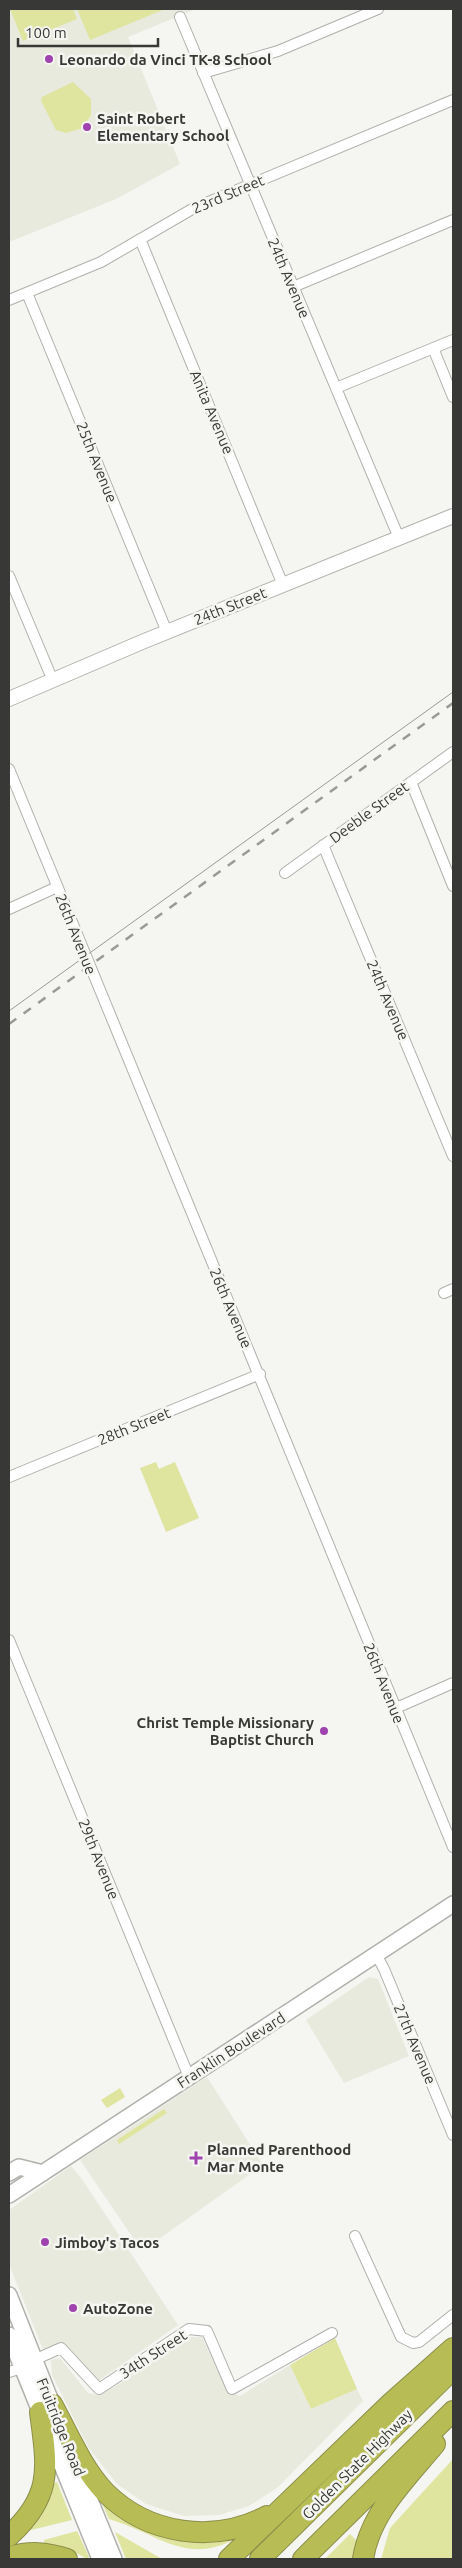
<svg xmlns="http://www.w3.org/2000/svg" width="462" height="2568" font-family="Ubuntu,sans-serif">
<style>
.built{fill:#e9eade}
.green{fill:#dfe49f}
.lines{fill:none;stroke-linecap:round;stroke-linejoin:round}
.minor-casing{stroke:#b0b0ac;stroke-width:12}
.tertiary-casing{stroke:#b0b0ac;stroke-width:16}
.secondary-casing{stroke:#b0b0ac;stroke-width:18}
.motorway-casing{stroke:#8b8e4a;stroke-width:22}
.minor{stroke:#fff;stroke-width:10}
.tertiary{stroke:#fff;stroke-width:14}
.secondary{stroke:#fff;stroke-width:15}
.motorway{stroke:#b7bd54;stroke-width:20}
.tram{stroke:#999996;stroke-width:1}
.rail{stroke:#999996;stroke-width:2.5;stroke-dasharray:9 9;stroke-linecap:butt}
.poi-dot{fill:#9f43ae;stroke:#f5f5f1;stroke-width:2}
.labels{text-anchor:middle;dominant-baseline:central;stroke-width:5;stroke-linejoin:round;paint-order:stroke}
.poi-label{font-size:15px;font-weight:bold;fill:#383836;stroke:#f5f5f1;text-anchor:start}
.street-label{font-size:15px;fill:#383836;stroke:#f5f5f1}
</style>
<rect width="100%" height="100%" fill="#f5f5f1"/>
<path class="built" d="M9 9H196L128 37 180 164 116 199 9 242Z
M369 1977 378 1979 409 2056 344 2083 306 2020Z
M207 2077 263 2165 142 2251 80 2160Z
M71 2166 82 2179 178 2325 97 2382 62 2346 44 2352 9 2264V2210Z
M191 2337H202L226 2390 240 2396 290 2365 311 2409 357 2389 363 2401 277 2488 249 2506 219 2515 184 2516 146 2504 117 2484 88 2447 52 2375 51 2360 60 2358 88 2393 100 2396Z"/>
<path class="green" d="M10 9H73L77 19 23 41Z
M77 9H165L90 40Z
M73 82 91 99V115L83 128 66 133 56 130 41 101 42 97Z
M156 1462 159 1469 175 1462 199 1518 166 1532 140 1468Z
M120 2088 125 2097 107 2108 101 2100Z
M164 2109 167 2113 119 2144 117 2140Z
M335 2338 357 2389 311 2409 290 2365Z
M453 2459V2559H381L390 2528Z
M57 2482 72 2520 27 2531 50 2485Z
M99 2496 115 2505 242 2535C188 2568 162 2535 109 2519Z
M77 2531 89 2557 87 2559 73 2551 45 2545 44 2540Z
M115 2532 162 2559H126Z
M350 2534 360 2544 357 2559H325Z"/>
<g class="lines">
<g class="minor-casing">
<path id="minor" d="M180 17 399 538
M203 73 278 51 378 9
M140 239 283 585
M293 287 453 220
M27 293 167 632
M9 300 101 262 194 208 453 100
M433 348 453 397
M336 388 453 340
M9 576 53 681
M9 769 453 1847
M411 782 453 886
M323 845 453 1156
M285 873 453 752
M9 909 57 887
M444 1293 453 1289
M9 1477 260 1374
M9 1640 189 2077
M394 1709 453 1683
M376 1954 384 1969 453 2135
M355 2236 401 2337 413 2343 419 2342 453 2315
M34 2360 61 2348 99 2389 189 2329 207 2331 232 2389 332 2333
M9 2372 22 2368"/>
</g>
<g class="tertiary-casing">
<path id="tertiary" d="M9 699 142 642 453 516"/>
</g>
<g class="secondary-casing">
<path id="secondary" d="M9 2173 19 2167 43 2173
M9 2195 453 1904
M9 2295 56 2414
M9 2335 100 2559
M74 2461 114 2559"/>
</g>
<g class="motorway-casing">
<path id="motorway" d="M52 2404C68 2433 82 2468 105 2492 148 2535 214 2544 267 2516
M9 2536C54 2495 47 2467 40 2412
M9 2557C30 2551 46 2552 67 2559
M229 2559 391 2403 453 2348
M260 2559 453 2369
M303 2559 453 2411
M363 2559C370 2513 406 2479 435 2444"/>
</g>
<use href="#minor" class="minor"/>
<use href="#tertiary" class="tertiary"/>
<use href="#secondary" class="secondary"/>
<use href="#motorway" class="motorway"/>
<path class="tram" d="M9 1011 453 692"/>
<path class="rail" d="M9 1024 453 703"/>
</g>
<g class="poi-dot">
<circle cx="49" cy="59" r="5"/>
<circle cx="87" cy="127" r="5"/>
<circle cx="324" cy="1731" r="5"/>
<path d="M193.5 2150.5h5v5h5v5h-5v5h-5v-5h-5v-5h5z"/>
<circle cx="45" cy="2242" r="5"/>
<circle cx="73" cy="2308" r="5"/>
</g>
<g class="labels">
<g class="poi-label">
<text x="59" y="59">Leonardo da Vinci TK-8 School</text>
<text x="97" y="118">Saint Robert<tspan x="97" dy="17">Elementary School</tspan></text>
<text x="314" y="1722" text-anchor="end">Christ Temple Missionary<tspan x="314" dy="17">Baptist Church</tspan></text>
<text x="207" y="2149">Planned Parenthood<tspan x="207" dy="17">Mar Monte</tspan></text>
<text x="55" y="2242">Jimboy's Tacos</text>
<text x="83" y="2308">AutoZone</text>
</g>
<g class="street-label">
<text transform="translate(228 194) rotate(-23)">23rd Street</text>
<text transform="translate(289 278) rotate(67)">24th Avenue</text>
<text transform="translate(212 412) rotate(67)">Anita Avenue</text>
<text transform="translate(97 462) rotate(68)">25th Avenue</text>
<text transform="translate(230 606) rotate(-22)">24th Street</text>
<text transform="translate(369 812) rotate(-36)">Deeble Street</text>
<text transform="translate(76 934) rotate(68)">26th Avenue</text>
<text transform="translate(388 1000) rotate(67)">24th Avenue</text>
<text transform="translate(231 1308) rotate(67)">26th Avenue</text>
<text transform="translate(134 1426) rotate(-22)">28th Street</text>
<text transform="translate(384 1683) rotate(68)">26th Avenue</text>
<text transform="translate(99 1859) rotate(68)">29th Avenue</text>
<text transform="translate(415 2044) rotate(67)">27th Avenue</text>
<text transform="translate(231 2050) rotate(-33)">Franklin Boulevard</text>
<text transform="translate(153 2354) rotate(-33)">34th Street</text>
<text transform="translate(61 2427) rotate(68)">Fruitridge Road</text>
<text transform="translate(357 2464) rotate(-45)">Golden State Highway</text>
</g>
</g>
<rect width="462" height="2568" fill="none" stroke="#383836" stroke-width="20"/>
<path d="M18 38v8h140v-8" fill="none" stroke="#383836" stroke-width="2.5"/>
<text x="25" y="38" font-size="15" fill="#383836" stroke="#f5f5f1" stroke-width="4" paint-order="stroke">100 m</text>
</svg>
